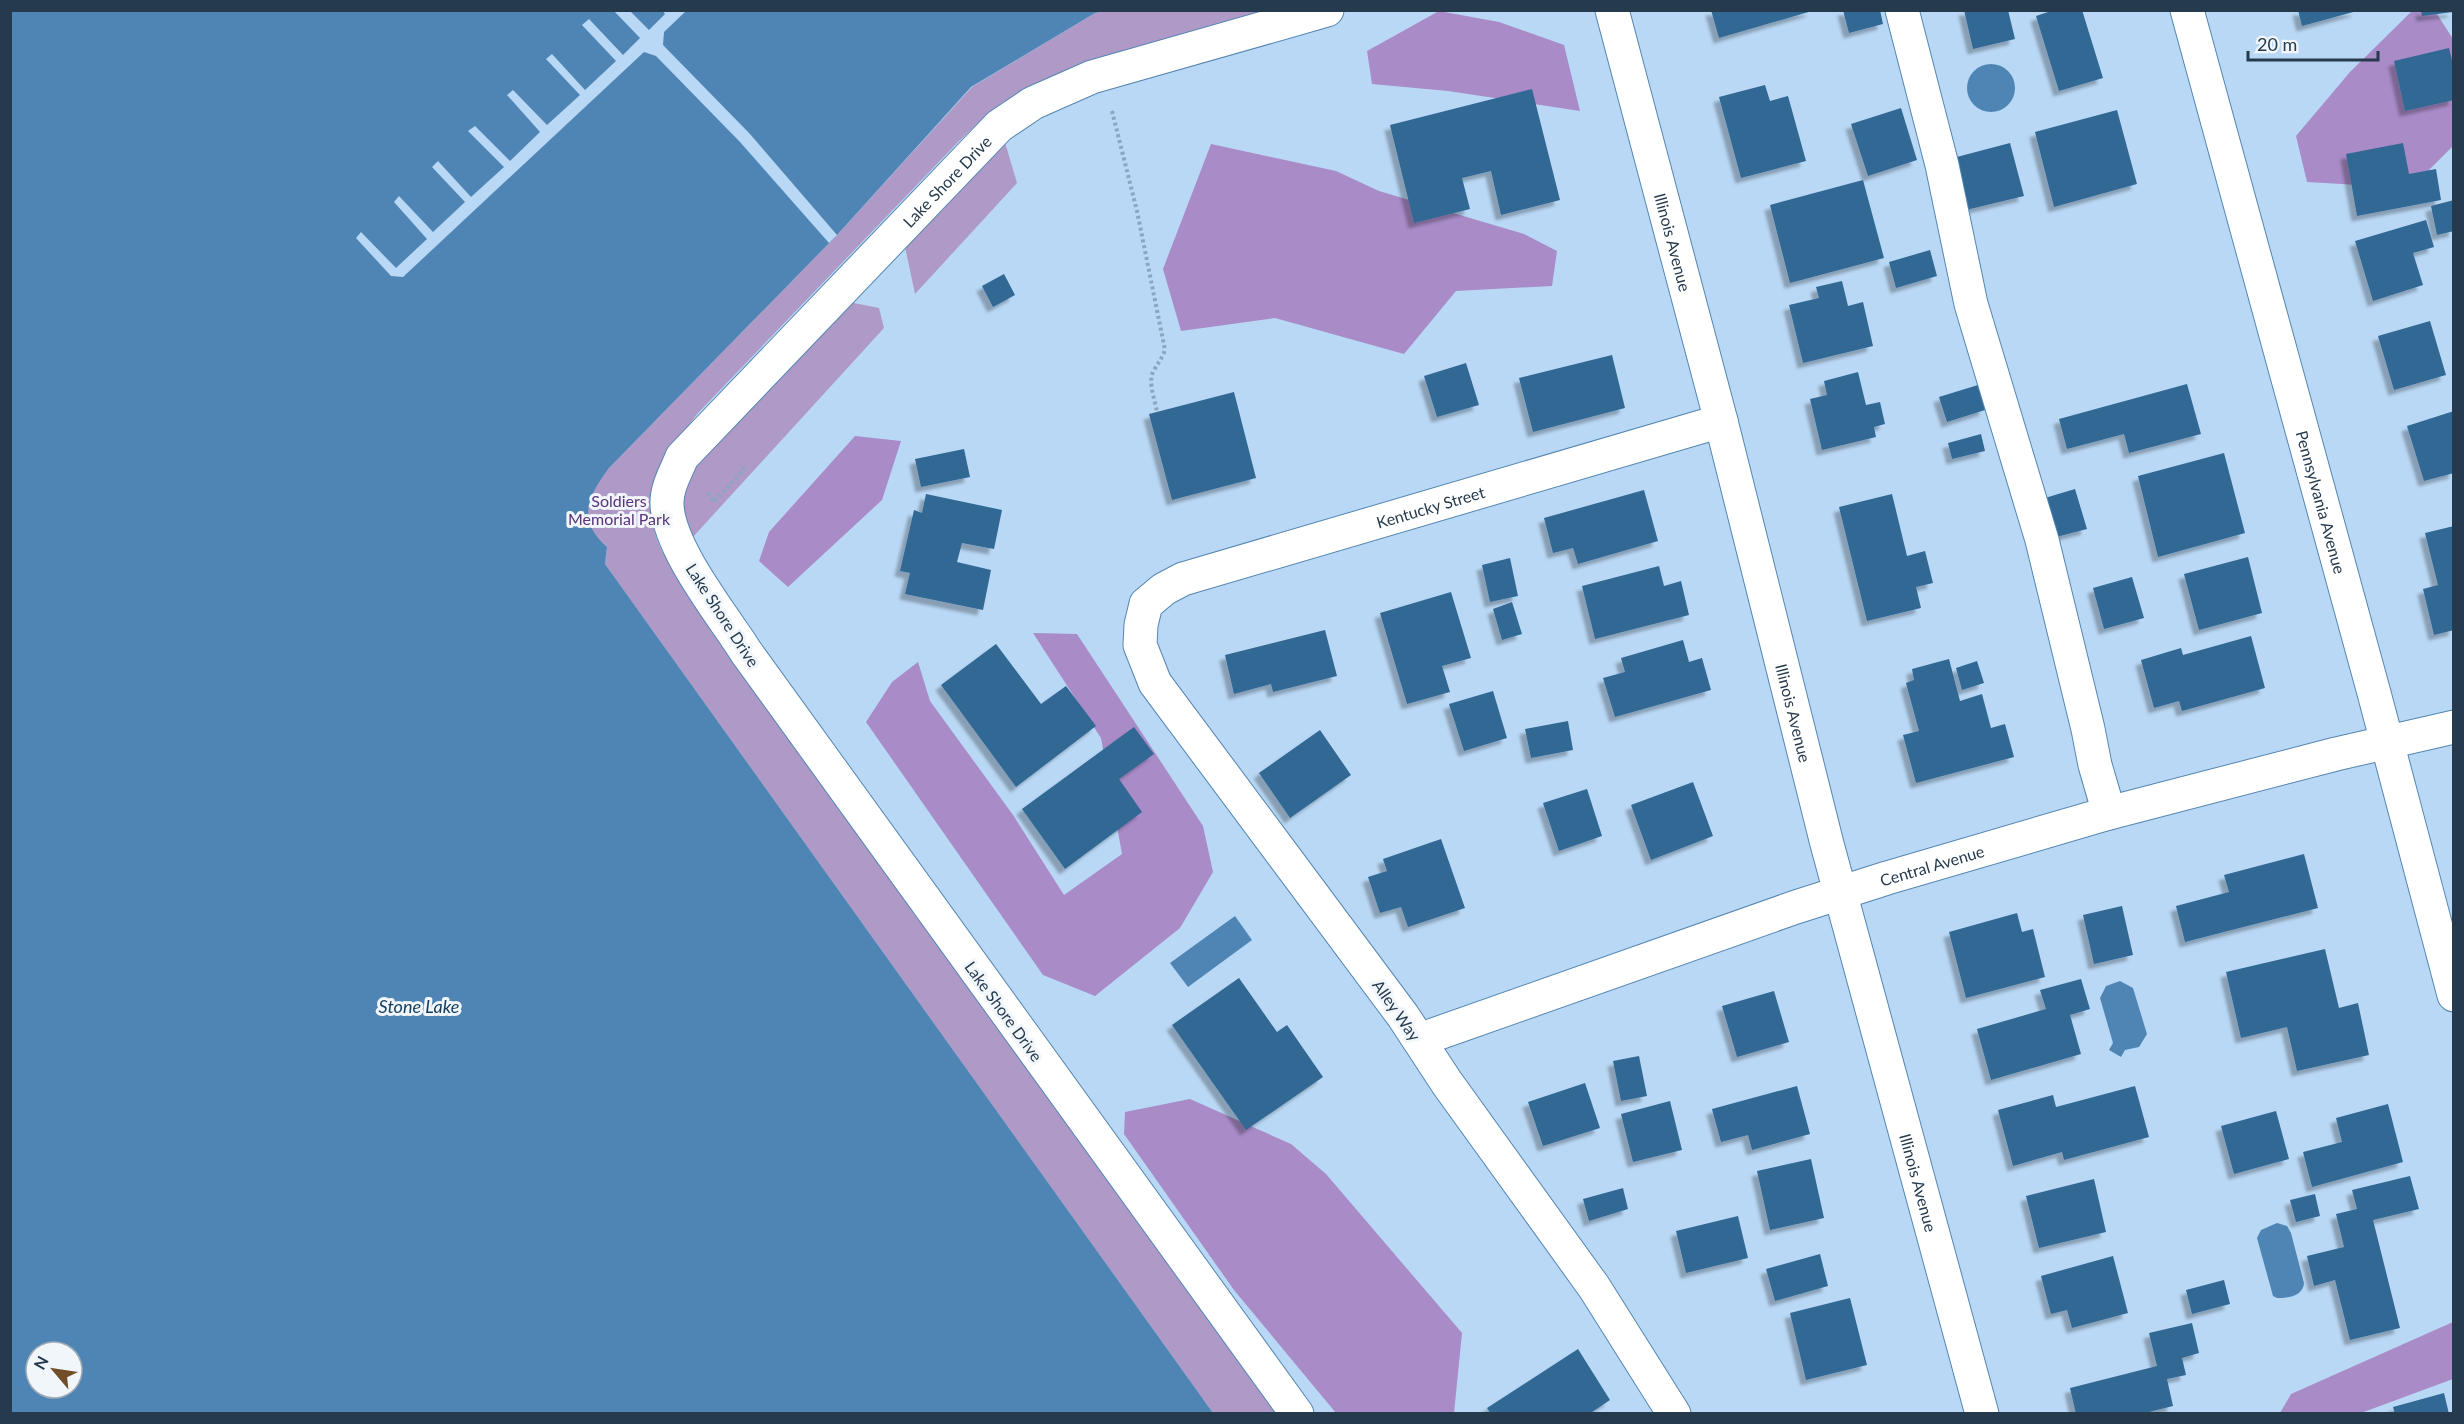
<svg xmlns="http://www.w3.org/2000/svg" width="2464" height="1424" font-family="Lato,sans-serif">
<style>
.green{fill:#af99c7}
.forest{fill:#a88bc7}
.water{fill:#4f85b4;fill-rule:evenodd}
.pier{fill:#b9d8f5}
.building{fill:#316794;filter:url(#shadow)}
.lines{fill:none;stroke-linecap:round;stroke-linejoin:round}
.minor-casing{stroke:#5486b2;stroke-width:35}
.path{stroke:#8aa6c0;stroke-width:4;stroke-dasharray:3 3;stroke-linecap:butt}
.minor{stroke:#fff;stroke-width:33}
.labels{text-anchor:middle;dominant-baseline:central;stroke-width:6;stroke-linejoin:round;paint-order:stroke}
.street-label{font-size:16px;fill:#253a4d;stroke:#f1f6fb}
.park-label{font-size:16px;fill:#5a337c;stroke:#f1f6fb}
.water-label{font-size:18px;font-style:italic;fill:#133c5d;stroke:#f1f6fb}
</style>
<defs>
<filter id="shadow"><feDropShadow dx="-5.5" dy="5.5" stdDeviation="1.5" flood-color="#0004"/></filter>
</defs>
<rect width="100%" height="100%" fill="#b9d8f5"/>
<path class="green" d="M1104 10 1273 11 1053 76 1019 92 993 109 958 142 698 413C666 455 636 491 660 547 666 560 677 574 685 586L970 989 1275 1413H1213L605 564 607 547C576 520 587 496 609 468L837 235 972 87 1095 13Z
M1004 139 1017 183 915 294 904 242Z
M849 302 879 308 884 328 692 538 683 506 685 480 703 455Z"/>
<path class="forest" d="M1439 11 1499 22 1564 45 1580 111 1448 91 1372 84 1367 51Z
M2412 11H2435L2453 39V146L2411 188 2307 182 2296 136 2350 72Z
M1211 144 1336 171 1379 191 1524 234 1557 251 1552 286 1456 291 1404 354 1275 318 1181 331 1163 269Z
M855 436 901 441 882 500 788 587 759 561 769 532Z
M1033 633 1077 634 1203 826 1213 872 1180 928 1095 996 1043 975 866 722 892 682 918 662 930 701 1013 815 1064 895 1122 854 1101 738Z
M1190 1099 1291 1144 1326 1174 1462 1333 1454 1413H1336L1234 1290 1124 1134 1125 1112Z
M2453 1322V1379L2361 1413H2280L2291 1394Z"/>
<path class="water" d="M10 11H1104L1095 13 971 87 837 235 609 468C588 496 576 520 607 547L605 564 1213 1413H11ZM36 1352H72V1388H36Z
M1967 88a24 24 0 1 1 48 0a24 24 0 1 1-48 0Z
M1235 916 1252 940 1188 987 1170 963Z
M2120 981 2133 988 2147 1034 2139 1047 2125 1050 2121 1057 2109 1050 2113 1043 2100 998 2106 986Z
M2277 1223 2287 1226 2291 1233 2304 1283C2303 1296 2289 1298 2277 1298L2273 1296 2257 1238 2261 1230Z"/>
<path class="pier" d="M614 11H630L649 30 665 14 663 11H686L664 32 663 45 750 134 837 235 829 243 740 142 656 56 644 52 403 277 391 276 356 238 361 232 396 268 427 239 394 202 399 196 433 232 465 202 432 167 438 161 471 197 504 167 468 131 475 126 510 161 540 132 507 95 513 90 547 125 580 95 546 59 552 54 585 90 616 61 582 25 589 19 623 55 640 38Z"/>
<path class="building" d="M1711 10H1811L1812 11 1719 38Z
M1843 10H1880L1883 24 1849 33Z
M1964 10H2008L2015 39 1973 49Z
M2054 10H2082L2103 78 2059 91 2036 16Z
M2298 10H2357V11L2302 26Z
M2421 10H2453V12L2422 16Z
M2449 48 2454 68V100L2405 111 2394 61Z
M1765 85 1770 101 1788 96 1806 161 1741 178 1719 97Z
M1532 89 1560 200 1501 215 1491 171 1462 178 1470 209 1414 223 1390 125Z
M1901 108 1917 160 1868 176 1851 124Z
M2117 110 2137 184 2054 207 2035 132Z
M2010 143 2024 196 1966 210 1953 158Z
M2403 143 2409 174 2436 169 2441 200 2357 216 2346 154Z
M1863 180 1884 258 1790 283 1770 205Z
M2454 200V231L2437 235 2431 206Z
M2426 220 2434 247 2413 253 2423 285 2373 301 2355 241Z
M1930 250 1937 276 1896 288 1889 262Z
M1004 274 1015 295 993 307 982 286Z
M1842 281 1848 306 1863 302 1873 346 1803 363 1789 305 1819 298 1816 287Z
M2430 321 2446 375 2394 390 2378 336Z
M1612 355 1625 408 1533 432 1519 378Z
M1466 363 1479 405 1437 417 1424 376Z
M1858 372 1866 405 1880 402 1885 424 1874 427 1876 437 1822 450 1810 399 1827 395 1824 381Z
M2187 384 2201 434 2129 453 2124 434 2067 449 2059 419Z
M1978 385 1985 410 1947 422 1939 397Z
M1234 392 1256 478 1172 500 1149 414Z
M2454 411V473L2424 481 2407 426Z
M1981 434 1985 451 1952 459 1948 443Z
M964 449 970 477 921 487 915 459Z
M2224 453 2245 533 2158 557 2138 476Z
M2075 489 2087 529 2056 537 2045 498Z
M1644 490 1658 541 1578 564 1573 548 1553 553 1544 518Z
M926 494 1002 510 994 549 962 543 957 562 991 570 983 610 905 594 910 573 900 571 914 510 922 513Z
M1892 494 1907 556 1925 551 1933 583 1916 587 1921 608 1867 621 1839 507Z
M2454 526V630L2434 635 2423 589 2438 585 2425 533Z
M2248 557 2262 613 2199 630 2184 574Z
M1510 558 1518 596 1490 602 1482 565Z
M1659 566 1664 586 1681 581 1689 615 1595 639 1582 586Z
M2132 577 2144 618 2104 629 2093 588Z
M1451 592 1471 658 1442 666 1450 692 1407 704 1380 613Z
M1512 602 1522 634 1502 640 1493 609Z
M1325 630 1337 676 1273 692 1271 684 1234 694 1225 655Z
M2251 636 2265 688 2182 711 2179 701 2154 708 2141 660 2181 648 2183 655Z
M1683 640 1689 662 1702 658 1711 690 1615 717 1603 678 1625 672 1621 658Z
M996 644 1041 704 1066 686 1096 726 1016 787 941 685Z
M1949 659 1960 701 1982 694 1991 728 2005 724 2014 757 1916 783 1903 735 1919 731 1906 683 1914 680 1912 669Z
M1977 661 1984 683 1962 690 1956 668Z
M1493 691 1507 738 1464 751 1449 704Z
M1568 721 1573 750 1531 758 1525 729Z
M1134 727 1154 754 1119 779 1142 812 1065 869 1022 809Z
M1320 730 1351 775 1290 818 1259 773Z
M1693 782 1713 836 1651 860 1631 805Z
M1587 789 1602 836 1559 851 1543 803Z
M1441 839 1465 908 1408 927 1401 907 1380 913 1368 877 1387 871 1383 859Z
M2304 854 2318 908 2185 942 2176 906 2229 892 2224 875Z
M2122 906 2133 955 2094 964 2083 915Z
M2017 913 2022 932 2033 929 2045 977 1966 998 1949 932Z
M2325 949 2339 1008 2358 1003 2369 1055 2297 1071 2287 1027 2241 1038 2226 972Z
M1239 978 1277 1032 1287 1025 1323 1077 1246 1130 1172 1025Z
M2081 979 2090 1009 2070 1015 2081 1054 1991 1080 1977 1029 2046 1009 2040 990Z
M1774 991 1789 1042 1737 1057 1722 1006Z
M1639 1056 1647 1096 1621 1101 1613 1061Z
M1585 1083 1600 1128 1543 1146 1528 1102Z
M1797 1086 1810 1134 1752 1150 1748 1135 1721 1142 1712 1109Z
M2135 1086 2149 1137 2064 1160 2062 1152 2013 1166 1998 1110 2053 1095 2056 1107Z
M1670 1101 1682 1150 1633 1162 1621 1114Z
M2388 1104 2403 1162 2312 1187 2303 1152 2342 1142 2336 1118Z
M2276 1111 2289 1159 2234 1174 2221 1126Z
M1811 1159 1824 1218 1770 1230 1757 1171Z
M2410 1176 2419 1209 2373 1220 2400 1328 2350 1340 2335 1280 2314 1286 2307 1256 2344 1247 2336 1214 2357 1209 2352 1190Z
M2094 1179 2106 1232 2039 1248 2026 1196Z
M1623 1188 1628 1209 1589 1221 1583 1199Z
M2315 1194 2320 1216 2296 1222 2290 1200Z
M1738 1216 1748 1258 1686 1273 1676 1231Z
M1820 1254 1828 1286 1775 1301 1766 1269Z
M2113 1256 2128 1313 2072 1328 2067 1310 2051 1314 2041 1276Z
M2224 1280 2230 1304 2192 1314 2186 1290Z
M1850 1298 1867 1365 1806 1380 1790 1313Z
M2192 1323 2199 1353 2182 1358 2186 1375 2167 1379 2173 1406 2141 1414H2076L2070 1388 2157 1366 2149 1333Z
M1578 1349 1610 1400 1589 1414H1491L1487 1408Z
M2444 1393 2449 1414H2395L2393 1407Z"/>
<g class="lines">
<g class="minor-casing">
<g id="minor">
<path id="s1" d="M1612 10 1721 421 1827 844 1982 1414"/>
<path d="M1902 10 1942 165 1971 304 2042 540 2088 729 2095 765 2109 813"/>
<path id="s2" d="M2187 10 2374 693 2454 995"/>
<path id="s3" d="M1419 1040 1796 907 1887 878 2109 813 2336 754 2454 727"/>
<path id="s4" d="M1297 1414 746 652C722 614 669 549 667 505 666 488 676 472 682 457L999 126 1033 103 1092 77 1327 10"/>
<path id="s5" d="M1674 1414 1594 1287 1447 1083 1403 1016 1155 683 1140 645 1141 625 1146 604 1164 589 1183 579 1721 421"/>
</g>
</g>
<path class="path" d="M1112 111 1137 211 1165 350C1162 359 1157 364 1153 372 1148 383 1155 400 1157 412
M708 493 714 502 745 468"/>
<use href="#minor" class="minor"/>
</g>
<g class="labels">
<g class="street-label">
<text stroke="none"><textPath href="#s4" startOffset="1542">Lake Shore Drive</textPath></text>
<text stroke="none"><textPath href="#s1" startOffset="240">Illinois Avenue</textPath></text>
<text stroke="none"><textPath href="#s2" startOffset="510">Pennsylvania Avenue</textPath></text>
<text stroke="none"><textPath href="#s5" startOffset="1282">Kentucky Street</textPath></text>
<text transform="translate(723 615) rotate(57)">Lake Shore Drive</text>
<text stroke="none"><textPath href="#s1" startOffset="726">Illinois Avenue</textPath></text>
<text stroke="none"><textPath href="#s3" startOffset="542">Central Avenue</textPath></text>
<text transform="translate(1397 1010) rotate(55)">Alley Way</text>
<text transform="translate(1004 1011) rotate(54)">Lake Shore Drive</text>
<text stroke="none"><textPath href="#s1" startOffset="1212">Illinois Avenue</textPath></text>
</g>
<g class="park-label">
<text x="619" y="500">Soldiers<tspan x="619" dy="18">Memorial Park</tspan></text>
</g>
<g class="water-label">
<text x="419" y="1006">Stone Lake</text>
</g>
</g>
<rect width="2464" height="1424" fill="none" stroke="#253a4d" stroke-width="24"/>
<g transform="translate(54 1370) rotate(299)"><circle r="28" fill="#f1f6fb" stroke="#9fabb5" stroke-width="1.5"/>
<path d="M0-4.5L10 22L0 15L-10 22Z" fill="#714e27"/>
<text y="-9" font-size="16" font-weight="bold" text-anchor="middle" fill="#253a4d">N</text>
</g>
<path d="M2248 51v9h130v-9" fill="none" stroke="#253a4d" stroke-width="3"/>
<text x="2257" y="51" font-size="18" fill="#253a4d" stroke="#f1f6fb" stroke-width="4.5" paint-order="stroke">20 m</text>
</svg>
